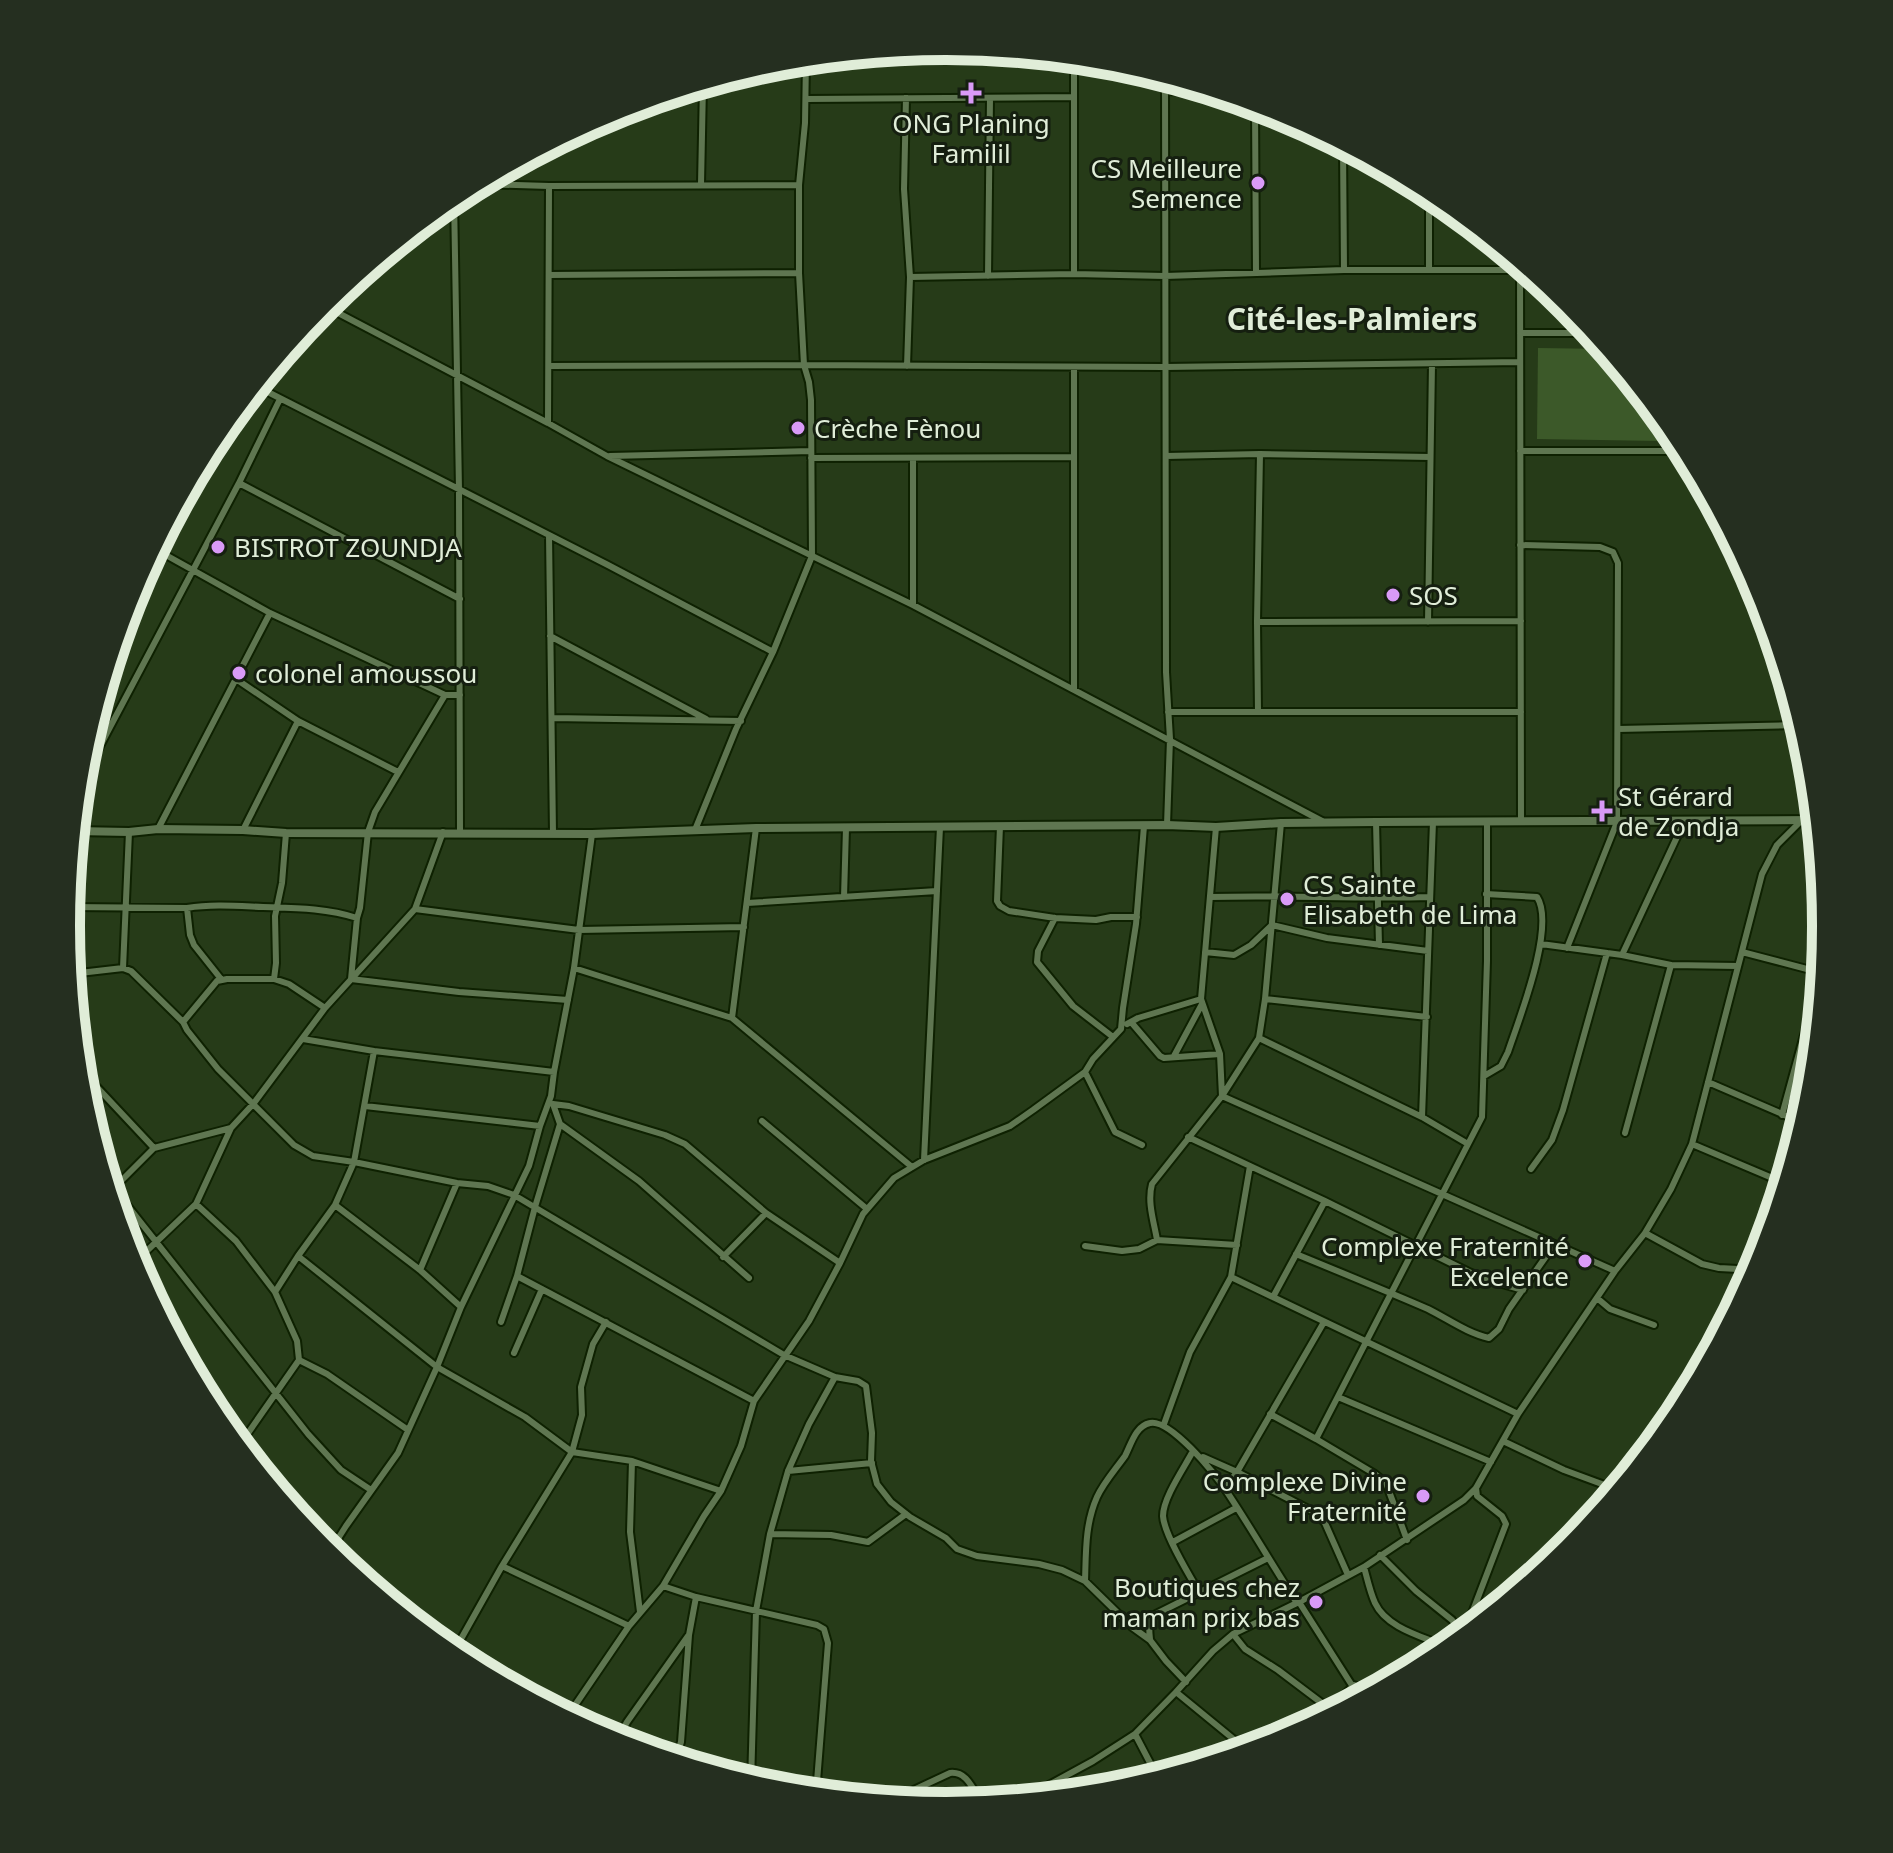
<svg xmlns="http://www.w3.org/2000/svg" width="1893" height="1853" font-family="'Noto Sans',sans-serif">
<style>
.green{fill:#3c5929}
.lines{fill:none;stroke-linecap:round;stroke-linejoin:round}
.minor-casing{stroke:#0e2101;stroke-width:10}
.tertiary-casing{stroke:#0e2101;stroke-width:12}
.minor{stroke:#5f7651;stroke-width:6}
.tertiary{stroke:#5f7651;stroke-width:8}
.poi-dot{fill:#d99af7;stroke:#151f10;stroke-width:3}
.labels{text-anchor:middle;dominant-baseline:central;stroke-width:6;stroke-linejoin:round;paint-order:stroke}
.poi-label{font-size:26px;fill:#e0edd8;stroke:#151f10;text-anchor:start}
.quarter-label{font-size:30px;font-weight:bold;fill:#e0edd8;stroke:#151f10}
.rim{fill:none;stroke:#e0edd8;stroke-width:10}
</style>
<rect width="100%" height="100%" fill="#263b18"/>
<path class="green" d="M1538 348 1606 349 1662 417 1661 441 1537 439Z"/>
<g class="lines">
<g class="minor-casing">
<path id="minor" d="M1165 77 1166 672 1170 739 1167 825
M1165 91 1215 92
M672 94 703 95
M906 98 904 189 910 277 907 366
M806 99 1074 97
M1255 104 1256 273
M1343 145 1344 270
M477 184 549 186 799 185
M701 184 703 85
M1429 191V270
M454 197 459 490 460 832
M1520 263 1521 822
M1074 274V59
M549 275 799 273
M988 276 990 98
M910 277 1074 274 1165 276 1344 270H1520
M323 305 548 423 607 456 913 605 1322 821
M1520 333H1593
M549 366 804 365 1165 367 1520 362
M256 386 608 565 773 652
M548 423 549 186
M1520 451H1686
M610 456 811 451
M1166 456 1260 454 1430 457
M811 458 1073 457
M913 458V605
M239 483 460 599
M549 535 553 833
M1520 545 1600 547 1613 552 1618 563 1617 822 1567 948
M155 549 270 613 445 695H460
M1257 622 1521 621
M1428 622 1432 364
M550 636 706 719
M236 679 298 721 398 772
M1074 689V367
M1168 712H1521
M1258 712 1257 622 1260 454
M552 718 741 721
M1618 729 1801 725
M80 784 239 483 280 399
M1376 822 1379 945
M1000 826 997 901 1000 906 1009 911 1055 918 1096 920 1111 917H1137
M1216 827 1201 999 1220 1054 1222 1096
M158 829 270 613
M243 830 298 721
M695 830 736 729 773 652 812 556 811 400 809 382 804 365 799 273V185L805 123 806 60
M844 897 846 828
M1210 897C1283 895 1357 899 1430 897
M747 903 937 891
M68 907 187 908C212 904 237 906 263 907 295 908 326 908 357 918
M187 908 190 935 194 945 221 979
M415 909 579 930 744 927
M1055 918 1038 951 1037 962 1073 1006 1113 1037
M1541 944 1622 955 1671 965 1738 966
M1205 952 1234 955 1251 945 1272 925 1327 938 1428 951
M1742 952 1822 973
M1622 955 1684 822
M123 968 129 832
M574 968 732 1018 912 1167
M71 974 123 968 131 971 183 1022
M274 979 276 963 275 916 282 883 286 833
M351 979 357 918 360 908 368 832 375 812 445 695
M351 979 459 992 568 1000
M1265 999 1427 1017
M325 1008 289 984 274 979H227L217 981 183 1022 187 1030 218 1069 294 1145 313 1156 354 1162 457 1183 488 1186 514 1195 784 1355 835 1377 858 1381 866 1386 872 1433 871 1461 877 1484 891 1502 910 1517 946 1538 957 1549 977 1556 1039 1564 1062 1570 1085 1581 1132 1627 1150 1640 1166 1661 1186 1682
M732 1018 756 828
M1131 1022 1160 1056 1164 1058 1220 1054
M1127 1024 1138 1018 1201 999
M1259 1038 1422 1117 1468 1144
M303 1039 374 1051 554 1072
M1174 1056 1202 1004
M80 1069 154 1148
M1085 1072 1115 1132 1142 1145
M1484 1076 1501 1066 1508 1052C1519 1019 1556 926 1537 897L1486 894
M1708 1082 1803 1123
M1222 1096 1615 1271
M553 1104 569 1106 665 1135 685 1144 766 1213 840 1263
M365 1106 540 1126
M1782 1115 1821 973
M1422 1117 1433 822
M762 1121 867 1209
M560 1124 639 1181 749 1278
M1625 1133 1671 965
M1188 1137 1325 1201 1471 1273 1492 1281 1523 1290
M1692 1144 1784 1183
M924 1160 940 827
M1531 1169 1552 1140 1563 1110 1607 953
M108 1181 308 1434 341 1470 371 1490
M111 1191 154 1148 231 1128
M196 1204 236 1241 275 1292 297 1341 299 1360 239 1446
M335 1205 420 1270 461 1307
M1645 1233 1702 1264 1719 1268 1757 1270
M1157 1240C1154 1222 1147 1202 1152 1184L1222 1096 1259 1038 1265 999 1281 823
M1085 1246 1122 1251 1139 1249 1157 1240 1237 1245
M1296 1254C1340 1272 1384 1290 1428 1309 1448 1319 1467 1333 1489 1338L1499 1329 1509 1309 1554 1245
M298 1256 437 1367 525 1417 572 1452 632 1461 721 1491
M723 1257 766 1213
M133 1264 196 1204 231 1128 254 1103 325 1008 415 909 443 832
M420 1270 457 1183
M517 1276 754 1401
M1231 1277 1518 1414
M275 1292 298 1256 335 1205 354 1162 374 1051
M1273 1297 1325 1201
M1597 1298 1610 1309 1654 1325
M501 1322 517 1276 535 1207 560 1124 553 1104
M514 1353 542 1289
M299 1360 327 1374 408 1430
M1338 1397 1491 1462
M1270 1414 1316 1439 1375 1474 1386 1483 1407 1540
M1164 1424 1190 1352 1231 1277 1250 1166
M1316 1439 1482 1117 1487 961V821
M1503 1441 1564 1470 1618 1490
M1193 1451C1184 1468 1163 1498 1163 1516 1164 1534 1189 1575 1199 1592
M1203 1457 1237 1472 1316 1513 1325 1523 1348 1575
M632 1461 630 1532 640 1612
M788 1471 872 1463
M1225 1488 1237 1472 1324 1322
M307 1529C315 1536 328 1538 339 1537
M770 1534 831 1535 868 1542 906 1514
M1173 1542 1236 1508
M1380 1555 1416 1591 1452 1620 1464 1635
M335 1558 339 1537 346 1526 398 1453 437 1367 461 1307 529 1166 540 1126 551 1096 554 1072 574 968 592 834
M502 1566 629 1626
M1364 1567C1367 1578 1370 1592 1375 1603 1387 1629 1425 1637 1449 1648
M1085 1581C1086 1552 1085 1524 1097 1497 1104 1482 1115 1470 1125 1456 1131 1445 1135 1426 1150 1423 1169 1418 1215 1473 1225 1489 1250 1526 1272 1565 1297 1603
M663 1586 696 1597 689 1635 681 1742 675 1760
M696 1597 817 1625 824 1629 828 1643 816 1794
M1299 1602 1353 1687
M1233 1634 1245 1649 1278 1670 1323 1704 1336 1703 1354 1685 1372 1693
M1464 1634 1506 1524 1502 1516 1477 1496 1476 1488
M1150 1639C1149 1630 1148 1622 1154 1615L1268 1558
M458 1645 519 1692
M452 1655 502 1566 572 1452 582 1415 581 1387 593 1344 606 1322
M1176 1692 1248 1751
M567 1717 629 1626 663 1586 704 1516 721 1491 741 1446 754 1401 809 1321 840 1263 863 1214 894 1178 924 1160 1010 1126 1033 1110 1085 1072 1093 1059 1121 1029 1123 1008 1136 924 1144 826
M1135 1734 1158 1778
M616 1742 627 1722 688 1636
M751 1783 756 1611 770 1534 788 1471 809 1424 835 1377
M1023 1799 1093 1761 1135 1734 1176 1692 1213 1651 1233 1634 1301 1601 1364 1567 1464 1500 1476 1488 1518 1414 1615 1271 1645 1233 1671 1189 1692 1144 1762 874 1777 845 1801 821
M890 1801 950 1773C968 1771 973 1791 982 1803"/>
</g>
<g class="tertiary-casing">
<path id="tertiary" d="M75 831 129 832 158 829 243 830 286 833 592 834 756 828 1167 825 1216 827 1281 823 1376 822 1817 820"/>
</g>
<use href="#minor" class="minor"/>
<use href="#tertiary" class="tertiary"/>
</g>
<g class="poi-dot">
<path d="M967 81h8v8h8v8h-8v8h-8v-8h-8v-8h8z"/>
<circle cx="1258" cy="183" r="8"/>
<circle cx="798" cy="428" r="8"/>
<circle cx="218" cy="547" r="8"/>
<circle cx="1393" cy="595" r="8"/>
<circle cx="239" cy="673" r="8"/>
<path d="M1598 799h8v8h8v8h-8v8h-8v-8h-8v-8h8z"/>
<circle cx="1287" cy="899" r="8"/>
<circle cx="1585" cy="1261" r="8"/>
<circle cx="1423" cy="1496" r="8"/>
<circle cx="1316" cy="1602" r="8"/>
</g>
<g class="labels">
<g class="poi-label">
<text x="971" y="123" text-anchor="middle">ONG Planing<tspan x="971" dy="30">Familil</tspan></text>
<text x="1242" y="168" text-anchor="end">CS Meilleure<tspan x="1242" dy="30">Semence</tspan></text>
<text x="814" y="428">Crèche Fènou</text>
<text x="234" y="547">BISTROT ZOUNDJA</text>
<text x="1409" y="595">SOS</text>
<text x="255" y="673">colonel amoussou</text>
<text x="1618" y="796">St Gérard<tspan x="1618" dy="30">de Zondja</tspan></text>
<text x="1303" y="884">CS Sainte<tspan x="1303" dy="30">Elisabeth de Lima</tspan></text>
<text x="1569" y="1246" text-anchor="end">Complexe Fraternité<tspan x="1569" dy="30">Excelence</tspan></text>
<text x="1407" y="1481" text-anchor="end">Complexe Divine<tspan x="1407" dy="30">Fraternité</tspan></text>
<text x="1300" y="1587" text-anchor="end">Boutiques chez<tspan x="1300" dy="30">maman prix bas</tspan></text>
</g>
<g class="quarter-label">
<text x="1352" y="318">Cité-les-Palmiers</text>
</g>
</g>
<path d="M0 0H1893V1853H0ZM80 926a866 866 0 1 1 1732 0a866 866 0 1 1-1732 0Z" fill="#252f20" fill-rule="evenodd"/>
<path class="rim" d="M80 926a866 866 0 1 1 1732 0a866 866 0 1 1-1732 0Z"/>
</svg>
